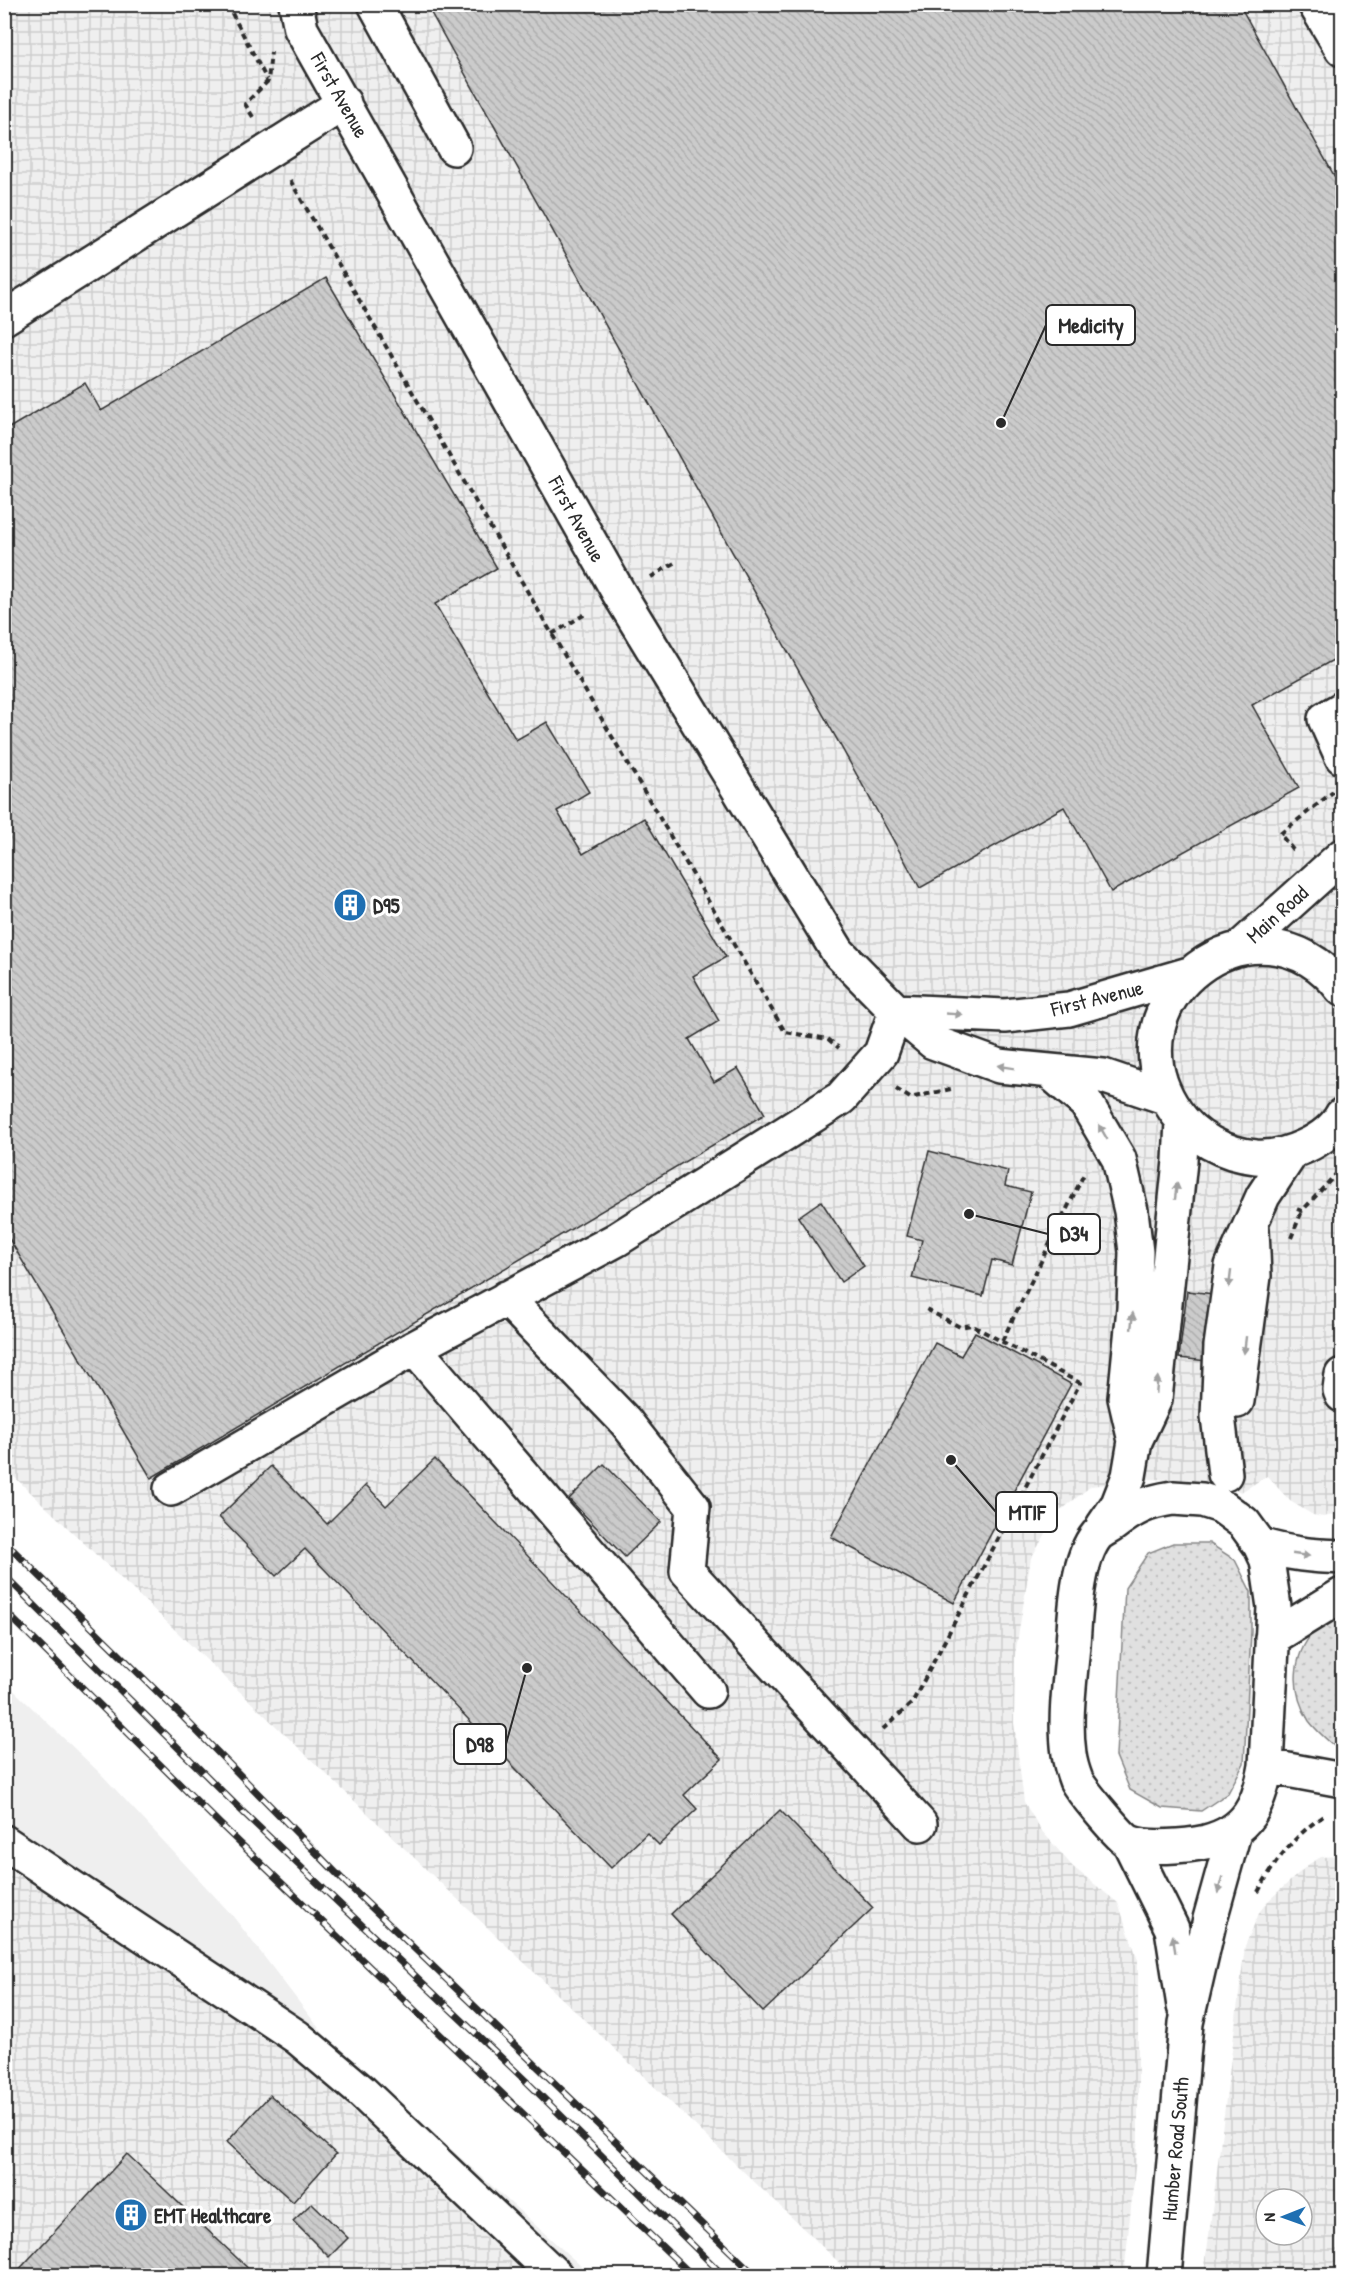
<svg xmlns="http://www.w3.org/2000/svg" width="1347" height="2280" font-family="'Patrick Hand',sans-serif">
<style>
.built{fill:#efefef}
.industrial{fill:url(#industrial-grid);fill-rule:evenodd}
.grass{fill:url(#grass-dots);stroke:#868686;stroke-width:1.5}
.building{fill:url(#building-back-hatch);stroke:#2b2b2b;stroke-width:1.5}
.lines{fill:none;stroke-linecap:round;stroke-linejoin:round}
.minor-casing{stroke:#2b2b2b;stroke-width:38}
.path{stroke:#2b2b2b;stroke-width:4;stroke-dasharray:6 4.5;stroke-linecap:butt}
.minor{stroke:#fff;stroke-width:33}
.rail-casing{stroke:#2b2b2b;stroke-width:7}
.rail{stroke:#fff;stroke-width:4.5;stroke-dasharray:14;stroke-linecap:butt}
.oneway{fill:#a0a0a0}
.labels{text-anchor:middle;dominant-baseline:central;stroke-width:6;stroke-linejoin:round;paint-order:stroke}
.street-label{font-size:21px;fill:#2b2b2b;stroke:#fff}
.poi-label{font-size:21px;font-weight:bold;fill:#2b2b2b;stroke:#fff;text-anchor:start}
.leader{fill:none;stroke:#2b2b2b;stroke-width:2}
.callout-dot{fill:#2b2b2b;stroke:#fff;stroke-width:2}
.callout{fill:#fff;stroke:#2b2b2b;stroke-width:2}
.callout-label{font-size:22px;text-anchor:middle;font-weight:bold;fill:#2b2b2b}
</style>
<defs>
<pattern id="industrial-grid" width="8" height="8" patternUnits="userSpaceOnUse" patternTransform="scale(1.5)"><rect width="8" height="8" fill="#efefef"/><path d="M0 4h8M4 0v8" fill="none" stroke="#cdcdcd"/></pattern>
<pattern id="grass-dots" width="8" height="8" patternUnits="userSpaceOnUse" patternTransform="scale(1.5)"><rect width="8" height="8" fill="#e0e0e0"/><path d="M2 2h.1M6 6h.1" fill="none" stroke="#c0c0c0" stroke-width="1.8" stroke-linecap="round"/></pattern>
<pattern id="building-back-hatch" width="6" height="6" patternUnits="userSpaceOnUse" patternTransform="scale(1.5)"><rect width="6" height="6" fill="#cbcbcb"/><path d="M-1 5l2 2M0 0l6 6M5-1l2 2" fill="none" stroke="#aeaeae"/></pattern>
</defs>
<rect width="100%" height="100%" fill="#fff"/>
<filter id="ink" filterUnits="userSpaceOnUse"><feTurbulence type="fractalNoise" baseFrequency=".0167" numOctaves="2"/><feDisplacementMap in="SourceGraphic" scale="12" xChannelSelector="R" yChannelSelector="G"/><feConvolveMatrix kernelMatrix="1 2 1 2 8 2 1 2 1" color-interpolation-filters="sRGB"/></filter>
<g filter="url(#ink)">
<path class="built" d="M4 1681 103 1776 232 1915 325 2036 591 2275H525L292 2054 5 1857Z"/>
<path class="industrial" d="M4 5H1342V1513L1323 1517 1313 1515 1290 1501 1267 1476 1241 1492 1215 1481 1148 1479 1091 1486 1059 1512 1031 1558 1015 1655 1014 1723 1024 1802 1041 1830 1073 1867 1118 1903 1138 1960V2139L1124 2275H852L5 1468Z
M1342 1856V2275H1204L1245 1946 1260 1911 1268 1901 1309 1864 1321 1857ZM1266 2199H1302V2235H1266Z
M4 1857 292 2054 525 2275H5Z"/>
<path class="grass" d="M1173 1543H1209L1235 1560 1251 1592V1632L1244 1763 1228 1793 1201 1811 1162 1808 1130 1790 1116 1756 1125 1588 1148 1553Z
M1342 1608V1753C1331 1743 1318 1733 1309 1721 1289 1689 1292 1651 1320 1625 1327 1618 1335 1614 1342 1608Z"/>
<path class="building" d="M426 4H1239L1342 190V655L1252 705 1299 788 1111 892 1064 807 920 888Z
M326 278 497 568 435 604 516 740 547 722 589 792 557 811 583 854 644 818 726 957 693 976 719 1021 689 1039 714 1082 738 1068 765 1114 151 1478 4 1230V431L85 383 101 411Z
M929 1151 1008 1171 1005 1186 1031 1192 1012 1265 992 1260 983 1296 912 1278 922 1240 907 1236Z
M821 1201 864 1266 841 1282 798 1217Z
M1187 1291 1214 1294 1207 1361 1179 1358Z
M975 1332 1071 1384 954 1603 831 1537 935 1343 961 1356Z
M435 1459 722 1759 684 1795 697 1809 659 1845 647 1833 611 1868 305 1549 276 1576 219 1517 271 1466 327 1524 366 1485 386 1506Z
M604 1464 661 1522 625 1557 569 1499Z
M780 1810 873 1908 763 2012 671 1914Z
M270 2095 336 2154 293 2202 227 2142Z
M127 2154 256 2276H13Z
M312 2203 348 2238 329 2257 293 2221Z"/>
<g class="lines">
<g class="minor-casing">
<path id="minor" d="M296 4 301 29 620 595 838 952 896 1011 933 1042 999 1066 1103 1076 1165 1097
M375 4 454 148
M1315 4 1342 49
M4 318 344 103
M1342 709 1325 719 1342 757
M1240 948 1342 856
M1342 989C1257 880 1099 1001 1176 1112 1194 1138 1224 1154 1256 1157 1285 1159 1328 1141 1342 1115
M896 1011 1005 1016 1069 1009 1189 974
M1050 1072 1086 1103 1119 1159 1131 1211 1136 1252 1134 1308 1125 1398 1135 1441
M506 1298 625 1421 693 1507 687 1571 920 1824
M414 1348 708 1691
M1342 1375 1340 1390 1342 1395
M1237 1401 1254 1276 1252 1229
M1225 1474 1218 1416 1221 1346 1232 1266 1263 1196 1292 1152
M171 1489 414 1348 616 1240 841 1098 881 1053 896 1011
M1173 1498 1202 1500 1221 1506 1244 1523 1260 1545 1267 1560 1274 1607 1266 1766C1259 1805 1248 1831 1206 1842 1188 1846 1146 1850 1129 1842 1120 1837 1081 1790 1076 1780 1073 1772 1070 1762 1069 1754 1064 1718 1070 1681 1073 1645 1075 1615 1077 1559 1097 1535 1101 1531 1108 1528 1112 1525 1134 1508 1146 1502 1173 1498Z
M1103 1526 1118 1504 1129 1476 1135 1441 1155 1399 1180 1161 1182 1121
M1260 1545C1288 1554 1314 1556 1342 1557
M1272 1638 1342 1595
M1266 1766 1342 1780
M4 1842 297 2037 361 2091 556 2276
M1129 1842 1172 1929 1184 2006
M1164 2276 1186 2023 1210 1919 1235 1829"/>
</g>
<path class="path" d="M227 4 267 80
M253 117 245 104 268 81 271 52
M290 180 552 634 785 1032 828 1039 839 1048
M651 577 678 561
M552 634 587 613
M1293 850 1280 834 1333 792
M896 1089 910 1098 951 1089
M1297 1209 1302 1211 1336 1174
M1291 1238 1302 1211
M1002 1341 1084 1174
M883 1729 912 1703 1080 1383 971 1325 960 1327 924 1308
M1258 1892C1275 1861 1294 1835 1325 1815"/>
<use href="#minor" class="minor"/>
<g class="rail-casing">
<path id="rail" d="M4 1541 182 1716 346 1883 756 2276
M4 1575 245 1814 527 2082 724 2276
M4 1610 220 1824 693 2276"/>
</g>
<use href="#rail" class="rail"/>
</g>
<defs><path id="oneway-solid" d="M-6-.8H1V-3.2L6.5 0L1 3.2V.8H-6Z" transform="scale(1.5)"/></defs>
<g class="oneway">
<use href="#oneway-solid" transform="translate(954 1014) rotate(3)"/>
<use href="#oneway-solid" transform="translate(1006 1067) rotate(-171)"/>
<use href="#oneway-solid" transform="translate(1103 1132) rotate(-120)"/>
<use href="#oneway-solid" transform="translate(1176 1191) rotate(-83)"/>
<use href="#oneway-solid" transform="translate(1230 1279) rotate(97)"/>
<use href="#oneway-solid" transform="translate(1132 1321) rotate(-84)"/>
<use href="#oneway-solid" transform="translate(1245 1345) rotate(97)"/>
<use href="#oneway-solid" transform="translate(1157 1385) rotate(-85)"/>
<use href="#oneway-solid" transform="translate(1301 1555) rotate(8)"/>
<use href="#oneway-solid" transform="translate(1220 1885) rotate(105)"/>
<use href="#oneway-solid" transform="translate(1174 1944) rotate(-99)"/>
</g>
</g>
<defs>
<g id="building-disc" transform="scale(1.725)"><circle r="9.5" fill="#1f6fb2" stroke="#fff"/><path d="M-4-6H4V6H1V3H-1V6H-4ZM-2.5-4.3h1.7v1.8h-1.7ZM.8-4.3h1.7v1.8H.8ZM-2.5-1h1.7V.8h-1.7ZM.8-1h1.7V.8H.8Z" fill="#fff"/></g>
</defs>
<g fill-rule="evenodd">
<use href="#building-disc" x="350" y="905"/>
<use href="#building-disc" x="131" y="2215"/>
</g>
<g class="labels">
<g class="street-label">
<text transform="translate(340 95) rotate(60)">First Avenue</text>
<text transform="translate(577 519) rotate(61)">First Avenue</text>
<text transform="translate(1277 914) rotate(-42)">Main Road</text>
<text transform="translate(1097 998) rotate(-14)">First Avenue</text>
<text transform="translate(1175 2149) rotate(-85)">Humber Road South</text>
</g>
<g class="poi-label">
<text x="373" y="905">D95</text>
<text x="154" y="2215">EMT Healthcare</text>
</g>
</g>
<path class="leader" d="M1001 423L1046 325M969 1214L1048 1234M951 1460L996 1512M527 1668L506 1744"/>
<g class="callout-dot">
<circle cx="1001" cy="423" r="6"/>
<circle cx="969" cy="1214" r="6"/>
<circle cx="951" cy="1460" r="6"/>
<circle cx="527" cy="1668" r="6"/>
</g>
<g class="callout">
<rect x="1046" y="305" width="89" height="40" rx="6"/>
<rect x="1048" y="1214" width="52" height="40" rx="6"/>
<rect x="996" y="1492" width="61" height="40" rx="6"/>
<rect x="454" y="1724" width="52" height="40" rx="6"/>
</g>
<g class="callout-label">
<text x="1091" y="333">Medicity</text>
<text x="1074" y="1241">D34</text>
<text x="1027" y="1520">MTIF</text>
<text x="480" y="1752">D98</text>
</g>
<rect width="1347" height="2280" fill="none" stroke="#fff" stroke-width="24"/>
<rect x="12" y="12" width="1323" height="2256" fill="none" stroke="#2b2b2b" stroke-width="2" filter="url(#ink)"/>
<g transform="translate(1284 2217) rotate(269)"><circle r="28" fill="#ffffff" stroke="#aaaaaa" stroke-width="1.5"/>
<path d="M0-4.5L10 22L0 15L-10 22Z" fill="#1f6fb2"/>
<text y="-9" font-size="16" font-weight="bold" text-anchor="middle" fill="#2b2b2b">N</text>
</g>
</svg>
